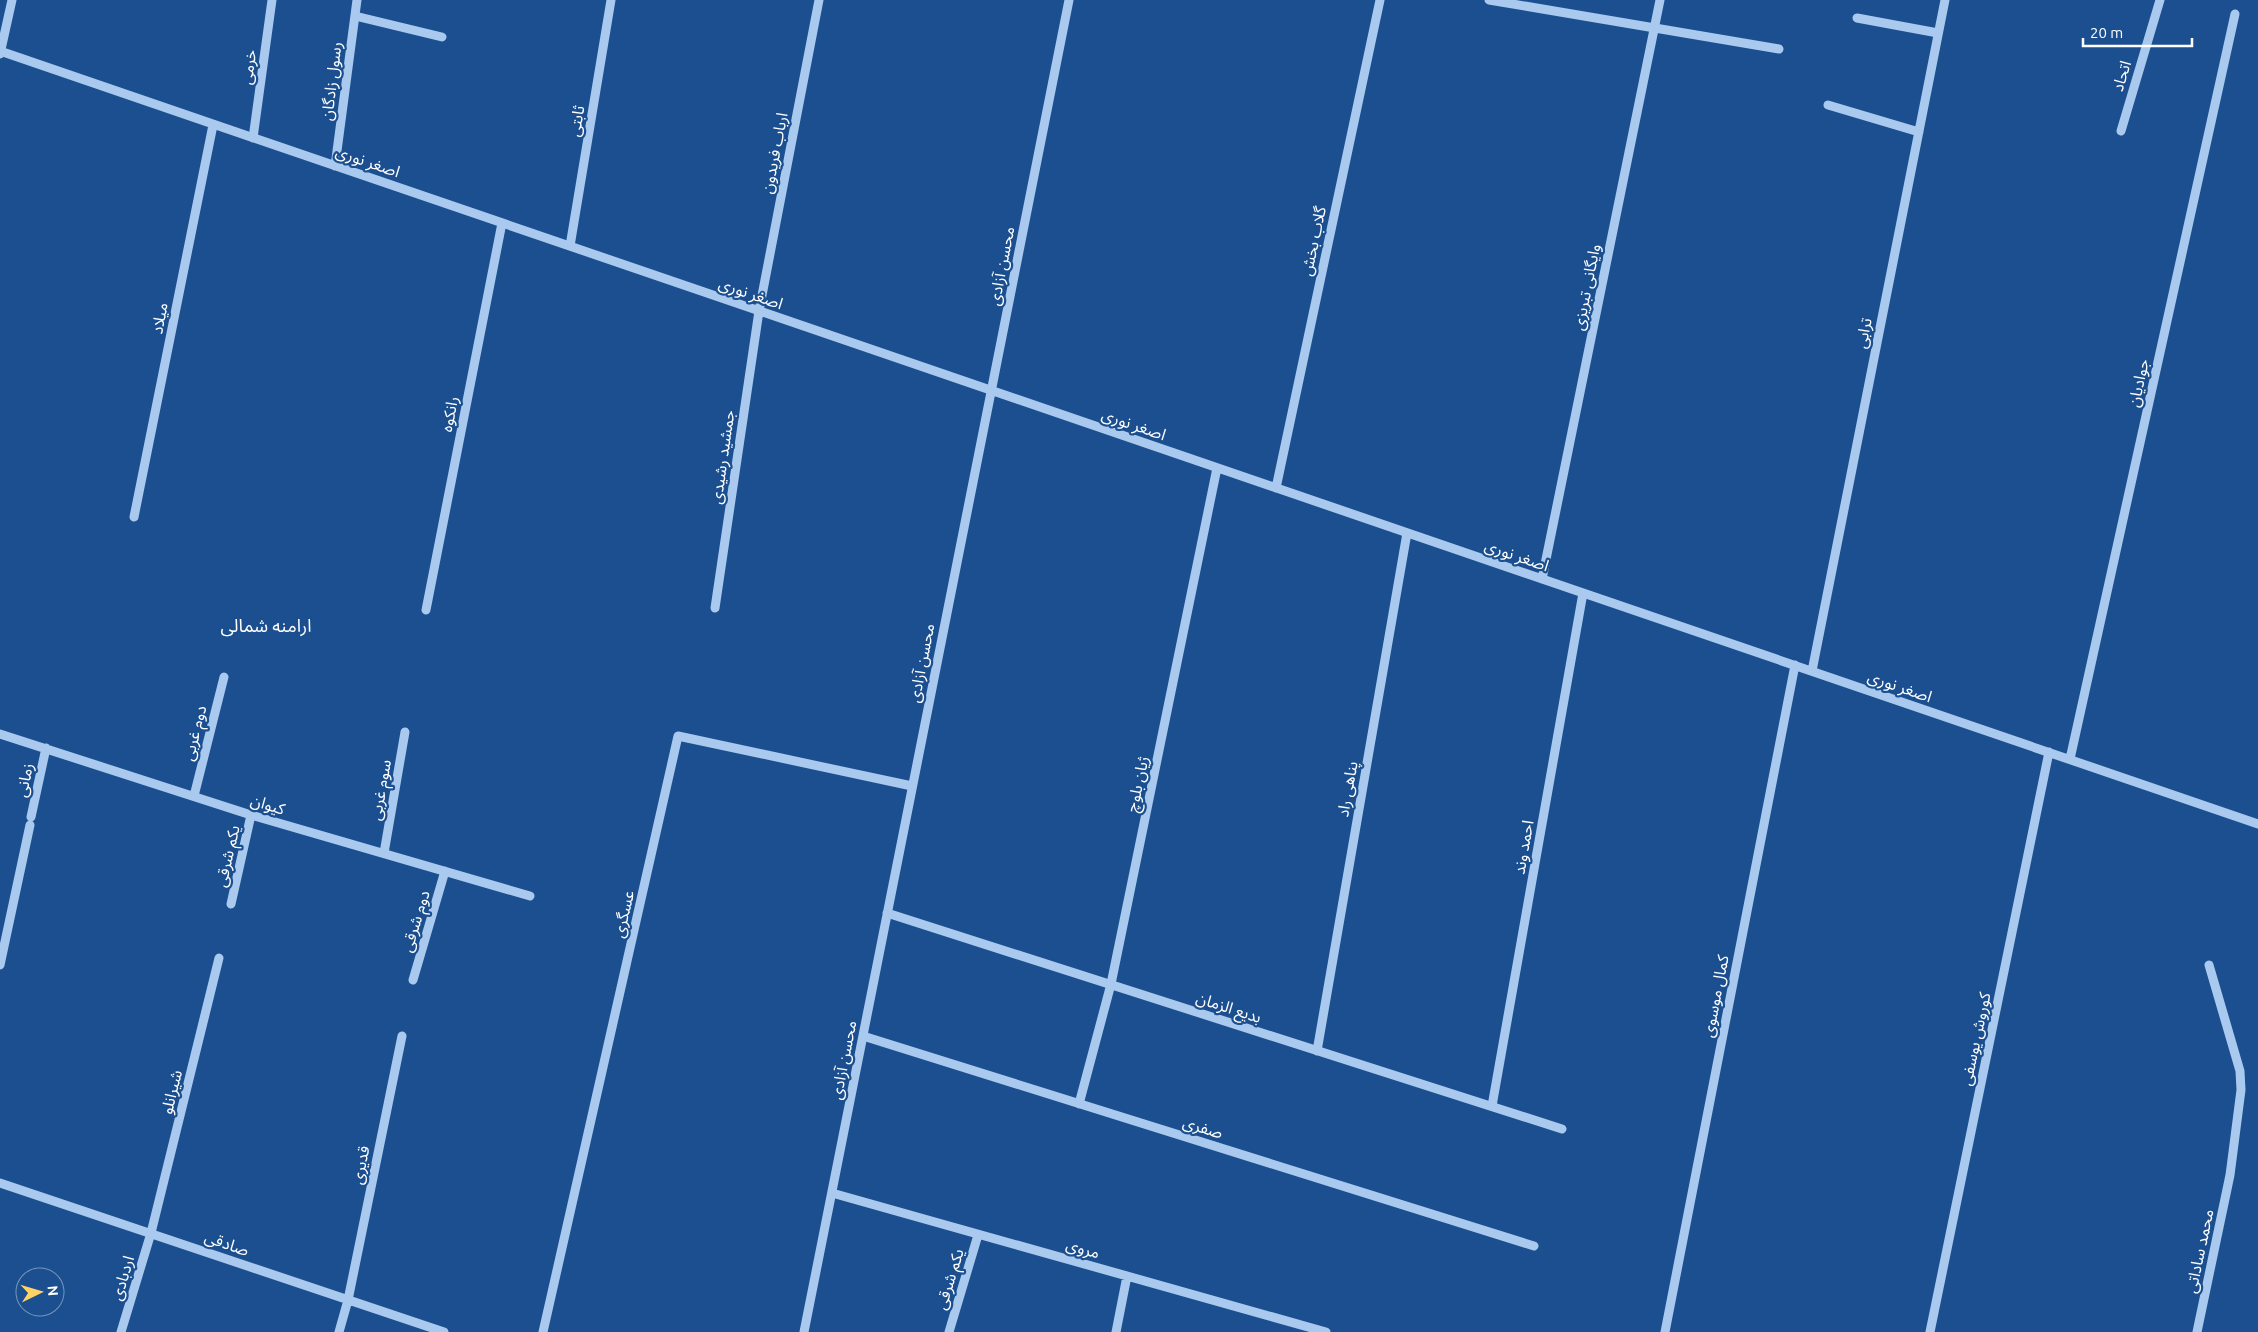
<svg xmlns="http://www.w3.org/2000/svg" width="2258" height="1332" font-family="Ubuntu,'Noto Sans Arabic',sans-serif">
<style>
.lines{fill:none;stroke-linecap:round;stroke-linejoin:round}
.minor{stroke:#a9c9ee;stroke-width:9}
.labels{text-anchor:middle;dominant-baseline:central;stroke-width:4.5;stroke-linejoin:round;paint-order:stroke}
.street-label{font-size:16px;fill:#fff;stroke:#1b4f8f}
.neighbourhood-label{font-size:18px;fill:#fff;stroke:#1b4f8f}
</style>
<rect width="100%" height="100%" fill="#1b4f8f"/>
<g class="lines">
<path class="minor" d="M1489 0 1779 49
M355 16 442 37
M1857 18 1938 33
M0 51 2258 824
M0 54 12 0
M1828 105 1919 132
M2121 131 2160 0
M253 138 272 0
M335 166 357 0
M570 246 611 0
M1276 488 1380 0
M134 517 213 125
M1542 579 1660 0
M715 608 759 311 819 0
M426 610 502 223
M1812 671 1945 0
M0 734 251 815 530 896
M2070 759 2235 14
M194 796 224 677
M31 817 46 748
M384 853 405 732
M231 904 251 815
M887 913 1562 1129
M0 965 30 825
M413 980 445 871
M863 1036 1534 1246
M1317 1051 1407 533
M1079 1104 1111 984 1217 468
M1492 1106 1583 593
M0 1183 444 1332
M832 1193 1326 1332
M121 1332 151 1233 219 958
M339 1332 348 1300 402 1036
M543 1332 678 736 912 786
M804 1332 1069 0
M949 1332 978 1235
M1116 1332 1127 1276
M1665 1332 1795 665
M1930 1332 2049 752
M2197 1332 2230 1175 2241 1090 2240 1071 2209 965"/>
</g>
<g class="labels">
<g class="street-label">
<text transform="translate(248 67) rotate(-82)">خرمی</text>
<text transform="translate(2121 76) rotate(-73)">اتحاد</text>
<text transform="translate(331 81) rotate(-83)">رسول زادگان</text>
<text transform="translate(576 121) rotate(-80)">ثابتی</text>
<text transform="translate(774 153) rotate(-79)">ارباب فریدون</text>
<text transform="translate(368 161) rotate(19)">اصغر نوری</text>
<text transform="translate(1313 241) rotate(-78)">گلاب بخش</text>
<text transform="translate(1001 266) rotate(-79)">محسن آزادی</text>
<text transform="translate(1586 287) rotate(-79)">وایگانی تبریزی</text>
<text transform="translate(751 293) rotate(19)">اصغر نوری</text>
<text transform="translate(159 318) rotate(-79)">میلاد</text>
<text transform="translate(1863 333) rotate(-79)">ترابی</text>
<text transform="translate(2138 383) rotate(-78)">جوادیان</text>
<text transform="translate(449 414) rotate(-79)">رانکوه</text>
<text transform="translate(1134 424) rotate(19)">اصغر نوری</text>
<text transform="translate(722 457) rotate(-82)">جمشید رشیدی</text>
<text transform="translate(1517 555) rotate(19)">اصغر نوری</text>
<text transform="translate(921 663) rotate(-79)">محسن آزادی</text>
<text transform="translate(1900 686) rotate(19)">اصغر نوری</text>
<text transform="translate(194 733) rotate(-76)">دوم غربی</text>
<text transform="translate(24 780) rotate(-78)">زمانی</text>
<text transform="translate(1137 784) rotate(-78)">ژیان بلوچ</text>
<text transform="translate(1347 789) rotate(-80)">پناهی راد</text>
<text transform="translate(380 790) rotate(-80)">سوم غربی</text>
<text transform="translate(268 804) rotate(17)">کیوان</text>
<text transform="translate(1523 847) rotate(-80)">احمد وند</text>
<text transform="translate(227 856) rotate(-77)">یکم شرقی</text>
<text transform="translate(623 914) rotate(-77)">عسگری</text>
<text transform="translate(415 921) rotate(-73)">دوم شرقی</text>
<text transform="translate(1715 996) rotate(-79)">کمال موسوی</text>
<text transform="translate(1229 1007) rotate(18)">بدیع الزمان</text>
<text transform="translate(1975 1039) rotate(-78)">کوروش یوسفی</text>
<text transform="translate(843 1060) rotate(-79)">محسن آزادی</text>
<text transform="translate(171 1092) rotate(-76)">شیرانلو</text>
<text transform="translate(1203 1127) rotate(17)">صفری</text>
<text transform="translate(360 1165) rotate(-79)">قدیری</text>
<text transform="translate(227 1243) rotate(19)">صادقی</text>
<text transform="translate(1083 1248) rotate(16)">مروی</text>
<text transform="translate(2199 1251) rotate(-78)">محمد ساداتی</text>
<text transform="translate(122 1278) rotate(-73)">اردبادی</text>
<text transform="translate(949 1279) rotate(-73)">یکم شرقی</text>
</g>
<g class="neighbourhood-label">
<text x="266" y="625">ارامنه شمالی</text>
</g>
</g>
<g transform="translate(40 1292) rotate(85)"><circle r="24" fill="#1b4f8f" stroke="#7695bc"/>
<path d="M0-4L9 19L0 12L-9 19Z" fill="#ffd166"/>
<text y="-8" font-size="14" font-weight="bold" text-anchor="middle" fill="#ffffff">N</text>
</g>
<path d="M2083 38v8h109v-8" fill="none" stroke="#ffffff" stroke-width="2.5"/>
<text x="2090" y="38" font-size="15" fill="#ffffff" stroke="#1b4f8f" stroke-width="4" paint-order="stroke">20 m</text>
</svg>
